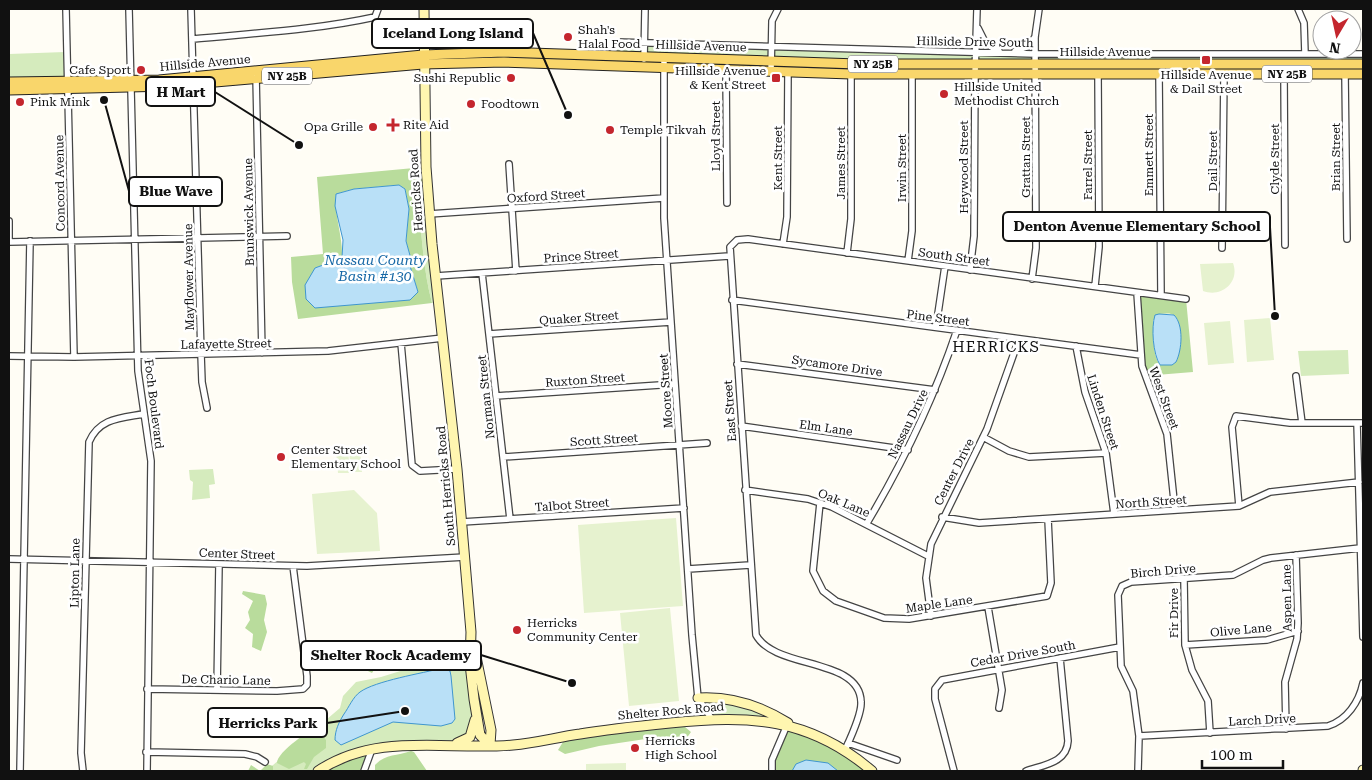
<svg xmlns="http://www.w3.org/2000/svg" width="1372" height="780" font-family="'Roboto Serif',serif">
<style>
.green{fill:#d5ebbd}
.forest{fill:#b9dc9c;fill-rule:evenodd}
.pitch{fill:#e6f2cf}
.water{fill:#b9e0f7;stroke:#3f96cf}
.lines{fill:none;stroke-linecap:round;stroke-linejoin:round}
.street-casing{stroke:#444;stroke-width:8}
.secondary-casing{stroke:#333;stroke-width:11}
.primary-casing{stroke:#222;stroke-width:11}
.street{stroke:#fff;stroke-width:5.5}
.secondary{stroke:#fff6b0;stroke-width:9}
.primary{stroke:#f9d66b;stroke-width:9}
.poi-dot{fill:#c4262e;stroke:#fff;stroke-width:2}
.labels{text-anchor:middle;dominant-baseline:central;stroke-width:5;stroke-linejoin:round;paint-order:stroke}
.shield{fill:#fff;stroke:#585858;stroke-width:1}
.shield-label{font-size:11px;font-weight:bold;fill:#111}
.poi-label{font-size:12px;fill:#111;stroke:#fff;text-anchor:start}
.street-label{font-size:12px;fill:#111;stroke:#fff}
.water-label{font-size:14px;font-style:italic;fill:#1768a6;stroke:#fff}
.quarter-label{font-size:15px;letter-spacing:1px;fill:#111;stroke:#fff}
.leader{fill:none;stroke:#111;stroke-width:2}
.callout-dot{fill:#111;stroke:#fff;stroke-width:2}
.callout{fill:#fff;stroke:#111;stroke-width:2}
.callout-label{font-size:14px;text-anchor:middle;font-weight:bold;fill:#111}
</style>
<rect width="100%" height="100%" fill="#fffdf5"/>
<path class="green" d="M612 42 1035 54H1363V64H858L620 56Z
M65 52 66 80H9V54Z
M425 167 439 303H432C420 258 422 213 414 168Z
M1348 350 1349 374 1301 376 1298 351Z
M213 469 215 484 209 485 210 498 192 500 193 482 190 480 189 470Z
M470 655 476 715 473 732 455 744 381 747 318 771H266L340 708 343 696 356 682 381 677 449 656Z
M698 698 732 700 793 726 711 718Z"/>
<path class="forest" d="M414 168C422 213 420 258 432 303L298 319 292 282 291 257 323 254 317 177ZM399 185 405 189 409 209 406 241 411 259 410 266 418 292 410 300H395L315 268 342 258C343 236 334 216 336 194L354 189Z
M1137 293 1186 299 1193 372 1144 376ZM1159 314C1163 314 1168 313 1171 314 1185 318 1180 353 1176 362L1172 365H1160C1152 354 1154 335 1153 321Z
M243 591 265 595 267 604 264 620 267 632 261 651 252 647 253 634 245 628 250 620 248 612 253 601 242 594Z
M356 650 369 653 379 662 372 673 356 665Z
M787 725 809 732 872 771H772V761Z
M322 726 321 734 326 740V748L314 757 307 769H304L306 764 304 762 289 769 277 763C277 752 311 728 322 726Z
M673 726 685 727 691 732 686 739 652 738 599 746 565 754 558 750 563 742 584 735Z
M372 749 364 771H318Z
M411 751 414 752 427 771H375V765C385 754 397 756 411 751Z
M267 764 273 766V771H248L251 765 260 771Z"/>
<path class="pitch" d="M1233 263C1240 282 1222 298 1203 291L1200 264Z
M1270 318 1274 360 1247 362 1244 320Z
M1230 321 1234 363 1208 365 1204 323Z
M360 449 362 472H351L349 450Z
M348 450 350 473H338L336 451Z
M354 490 377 513 380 551 317 554 312 494Z
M676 518 683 606 584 613 578 525Z
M670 608 679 701 629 706 620 613Z
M626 763V771H586V764Z"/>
<path class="water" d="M399 185 405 189 409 209 406 241 411 259 410 266 418 292 410 300 315 308 306 299 305 285 315 268 342 258 343 240 335 206 336 194 354 189Z
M1159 314 1174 315C1184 325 1182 350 1176 362L1172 365H1160C1153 354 1151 328 1155 315Z
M443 668 450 671 451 676 455 719 452 723 441 726 393 722 341 745 335 740C335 730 339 722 344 714 349 707 353 697 360 692 375 681 423 673 443 668Z
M806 760 828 763 838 771H792L796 764Z"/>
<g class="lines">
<g class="street-casing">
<path id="street" d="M66 9 74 357
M129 9 138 371 151 461 147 771
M191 9 201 354 202 382 207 408
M1298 9 1304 23 1305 54
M978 28 986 44 999 51
M193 39C254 33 316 30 375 17L378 9
M616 42 1035 54H1363
M1015 51 1027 47 1035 37
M664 57V218L692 635 698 698 711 718
M644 59 645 9
M726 69 727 203
M771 71 772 21 778 9
M1159 74 1161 295
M1284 74 1285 245
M1345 74 1347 239
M256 76 262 353
M509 164 516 271
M429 214 664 198
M9 221V242
M9 242 287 236
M783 244 787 217 788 71
M1222 248 1224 74
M847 253 851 219V74
M908 261 912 231V74
M970 270 974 236 975 74 977 9
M482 273 510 519
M436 276 729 256
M1032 279 1036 248 1035 37 1039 9
M1095 286 1099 247 1098 74
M1137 293 1142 366 1167 434 1175 510
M732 300 1141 355
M936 327 945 266
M489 334 671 322
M401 343 412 465 420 471 457 469
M1076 346 1085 392 1106 453 1114 514
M9 356 74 357 328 351 443 338
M737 364 935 390
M1296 376 1302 423
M496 396 675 384
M1357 423 1363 637
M741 426 908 450
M983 437 1009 451 1029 457 1106 453
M503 457 707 443
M745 490 808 499 832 507 928 556
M820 503 813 571 823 591 836 601 884 618 909 619 1047 596 1051 583 1048 519
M1239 506 1232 427 1236 416 1290 423H1363
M942 517 979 523 1239 506 1270 492 1359 482
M462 522 684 508
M867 523C904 461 934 398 957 330
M9 559 307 566 465 557
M688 569 750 565
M1184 579 1185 645 1192 670 1208 701 1210 733
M988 607 1002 690 999 708
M931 616 926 578 931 544 987 429 1019 339
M1185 645 1267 640 1298 631
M147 689 277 691 303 689 307 685V676L293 566
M217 690 219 564
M1286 729 1285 682 1297 639 1298 623 1296 555
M1139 736 1328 726C1347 720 1359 702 1363 683
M848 743 897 760
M845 750C850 739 862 714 861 702 860 657 775 670 756 635L730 247 737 240 748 239 1186 299
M146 752 245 754 257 757 265 762
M20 771 30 241
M83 771 81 753 89 442C99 418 121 418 143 414
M364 771 372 749
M772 771V760L787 725
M954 771 935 699V689L942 680 1120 647
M1026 771C1043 765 1067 763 1068 741L1060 658
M1138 771 1139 736 1133 691 1121 666 1118 595 1122 586 1131 582 1233 575 1263 560 1271 558 1360 548"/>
</g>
<g class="secondary-casing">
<path id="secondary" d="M424 9 426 167 432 244 457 469 471 632 470 664 474 699 480 735 490 745
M474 647 491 730 490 745
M698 698C730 696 761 706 788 723
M457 743 470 737 475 720
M318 771C378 731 447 751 513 745 536 743 558 737 580 734 610 729 640 726 670 723 750 715 809 717 872 771
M1363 771V770"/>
</g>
<g class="primary-casing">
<path id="primary" d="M9 82 159 80 423 55 504 52 858 64H1363
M9 90 169 86 423 64 504 62 851 74H1363"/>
</g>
<use href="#street" class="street"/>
<use href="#secondary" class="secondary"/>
<use href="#primary" class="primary"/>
</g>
<g class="poi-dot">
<circle cx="568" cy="37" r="5"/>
<rect x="1201" y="55" width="10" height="10" rx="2.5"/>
<circle cx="141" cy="70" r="5"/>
<circle cx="511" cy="78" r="5"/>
<rect x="771" y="73" width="10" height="10" rx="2.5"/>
<circle cx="944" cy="94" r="5"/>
<circle cx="20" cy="102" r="5"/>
<circle cx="471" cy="104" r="5"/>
<path d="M390.5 117.5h5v5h5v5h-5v5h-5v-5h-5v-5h5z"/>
<circle cx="373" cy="127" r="5"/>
<circle cx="610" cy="130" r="5"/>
<circle cx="281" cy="457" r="5"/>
<circle cx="517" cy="630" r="5"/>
<circle cx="635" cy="748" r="5"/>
</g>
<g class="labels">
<g class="shield">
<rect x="848" y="55.5" width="50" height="17" rx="4"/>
<rect x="1262" y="65.5" width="50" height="17" rx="4"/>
<rect x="262" y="67.5" width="50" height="17" rx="4"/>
</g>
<g class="shield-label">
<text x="873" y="64">NY 25B</text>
<text x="1287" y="74">NY 25B</text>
<text x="287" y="76">NY 25B</text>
</g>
<g class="poi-label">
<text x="578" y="30">Shah's<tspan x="578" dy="14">Halal Food</tspan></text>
<text x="131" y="70" text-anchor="end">Cafe Sport</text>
<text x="766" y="71" text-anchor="end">Hillside Avenue<tspan x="766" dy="14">&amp; Kent Street</tspan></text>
<text x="1206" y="75" text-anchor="middle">Hillside Avenue<tspan x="1206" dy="14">&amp; Dail Street</tspan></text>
<text x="501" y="78" text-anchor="end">Sushi Republic</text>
<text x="954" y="87">Hillside United<tspan x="954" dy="14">Methodist Church</tspan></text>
<text x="30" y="102">Pink Mink</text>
<text x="481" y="104">Foodtown</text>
<text x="403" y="125">Rite Aid</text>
<text x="363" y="127" text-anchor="end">Opa Grille</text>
<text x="620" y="130">Temple Tikvah</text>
<text x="291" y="450">Center Street<tspan x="291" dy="14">Elementary School</tspan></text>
<text x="527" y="623">Herricks<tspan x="527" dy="14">Community Center</tspan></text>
<text x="645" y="741">Herricks<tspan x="645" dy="14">High School</tspan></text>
</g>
<g class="street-label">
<text transform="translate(975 42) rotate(1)">Hillside Drive South</text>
<text transform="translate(701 46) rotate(2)">Hillside Avenue</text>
<text x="1105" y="52">Hillside Avenue</text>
<text transform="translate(205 63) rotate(-5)">Hillside Avenue</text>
<text transform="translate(716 136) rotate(-90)">Lloyd Street</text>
<text transform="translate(1149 155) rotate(-90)">Emmett Street</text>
<text transform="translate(1026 157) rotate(-90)">Grattan Street</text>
<text transform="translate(1336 157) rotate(-90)">Brian Street</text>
<text transform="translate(778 158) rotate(-90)">Kent Street</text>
<text transform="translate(1275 159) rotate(-90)">Clyde Street</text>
<text transform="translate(1213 161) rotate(-90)">Dail Street</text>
<text transform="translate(841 163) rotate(-90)">James Street</text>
<text transform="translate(1088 165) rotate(-90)">Farrel Street</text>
<text transform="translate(964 167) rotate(-90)">Heywood Street</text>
<text transform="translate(902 168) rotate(-90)">Irwin Street</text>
<text transform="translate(60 183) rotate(-91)">Concord Avenue</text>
<text transform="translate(416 190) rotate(-94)">Herricks Road</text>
<text transform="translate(546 196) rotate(-4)">Oxford Street</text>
<text transform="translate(249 212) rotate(-91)">Brunswick Avenue</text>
<text transform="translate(581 256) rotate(-4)">Prince Street</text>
<text transform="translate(954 257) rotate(8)">South Street</text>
<text transform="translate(189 277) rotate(-91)">Mayflower Avenue</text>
<text transform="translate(579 318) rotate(-4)">Quaker Street</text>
<text transform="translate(938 318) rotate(7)">Pine Street</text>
<text transform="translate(226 344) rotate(-1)">Lafayette Street</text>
<text transform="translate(837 366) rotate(8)">Sycamore Drive</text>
<text transform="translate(585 380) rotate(-4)">Ruxton Street</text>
<text transform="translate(666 391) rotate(-94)">Moore Street</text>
<text transform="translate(486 397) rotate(-96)">Norman Street</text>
<text transform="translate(1164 398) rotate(70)">West Street</text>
<text transform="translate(154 404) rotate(83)">Foch Boulevard</text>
<text transform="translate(730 411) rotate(-94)">East Street</text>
<text transform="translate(1103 412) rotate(72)">Linden Street</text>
<text transform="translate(908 424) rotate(-64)">Nassau Drive</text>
<text transform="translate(826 428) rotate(8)">Elm Lane</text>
<text transform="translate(604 440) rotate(-4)">Scott Street</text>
<text transform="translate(954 472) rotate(-63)">Center Drive</text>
<text transform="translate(446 486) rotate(-95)">South Herricks Road</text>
<text transform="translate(1151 502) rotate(-4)">North Street</text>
<text transform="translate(844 503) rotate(23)">Oak Lane</text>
<text transform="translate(572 505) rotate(-4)">Talbot Street</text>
<text transform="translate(237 554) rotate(2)">Center Street</text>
<text transform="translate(1163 571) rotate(-5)">Birch Drive</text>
<text transform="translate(75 573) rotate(-89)">Lipton Lane</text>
<text transform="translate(1287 598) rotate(-91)">Aspen Lane</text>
<text transform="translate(939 604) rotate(-8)">Maple Lane</text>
<text transform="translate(1174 613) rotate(-90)">Fir Drive</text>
<text transform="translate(1241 630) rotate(-5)">Olive Lane</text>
<text transform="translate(1023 654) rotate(-10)">Cedar Drive South</text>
<text transform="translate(226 680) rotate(1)">De Chario Lane</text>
<text transform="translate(671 711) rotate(-5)">Shelter Rock Road</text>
<text transform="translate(1262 720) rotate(-3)">Larch Drive</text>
</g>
<g class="water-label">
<text x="375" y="260">Nassau County<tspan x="375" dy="16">Basin #130</tspan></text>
</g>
<g class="quarter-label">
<text x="996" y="347">HERRICKS</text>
</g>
</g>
<path class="leader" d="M568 115L533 33M299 145L215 92M104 100L129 191M1275 316L1270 227M572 683L481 655M405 711L327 723"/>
<g class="callout-dot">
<circle cx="568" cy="115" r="5"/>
<circle cx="299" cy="145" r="5"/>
<circle cx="104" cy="100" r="5"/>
<circle cx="1275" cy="316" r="5"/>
<circle cx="572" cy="683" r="5"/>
<circle cx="405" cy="711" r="5"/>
</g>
<g class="callout">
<rect x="372" y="19" width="161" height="29" rx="5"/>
<rect x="146" y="77" width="69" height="29" rx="5"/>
<rect x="129" y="177" width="93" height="29" rx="5"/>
<rect x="1003" y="212" width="267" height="29" rx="5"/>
<rect x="301" y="641" width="180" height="29" rx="5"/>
<rect x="208" y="708" width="119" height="29" rx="5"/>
</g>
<g class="callout-label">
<text x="453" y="38">Iceland Long Island</text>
<text x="181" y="97">H Mart</text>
<text x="176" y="196">Blue Wave</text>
<text x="1137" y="231">Denton Avenue Elementary School</text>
<text x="391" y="660">Shelter Rock Academy</text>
<text x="268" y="728">Herricks Park</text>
</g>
<rect width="1372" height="780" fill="none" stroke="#111111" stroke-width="20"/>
<g transform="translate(1337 35) rotate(189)"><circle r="24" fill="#ffffff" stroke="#a0a0a0"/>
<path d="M0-4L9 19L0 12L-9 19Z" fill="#c4262e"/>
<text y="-8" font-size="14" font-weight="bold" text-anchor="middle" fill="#111111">N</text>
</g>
<path d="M1202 760v8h81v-8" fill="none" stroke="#111111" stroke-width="2.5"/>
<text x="1210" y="760" font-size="15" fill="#111111" stroke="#ffffff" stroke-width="4" paint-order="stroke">100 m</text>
</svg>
